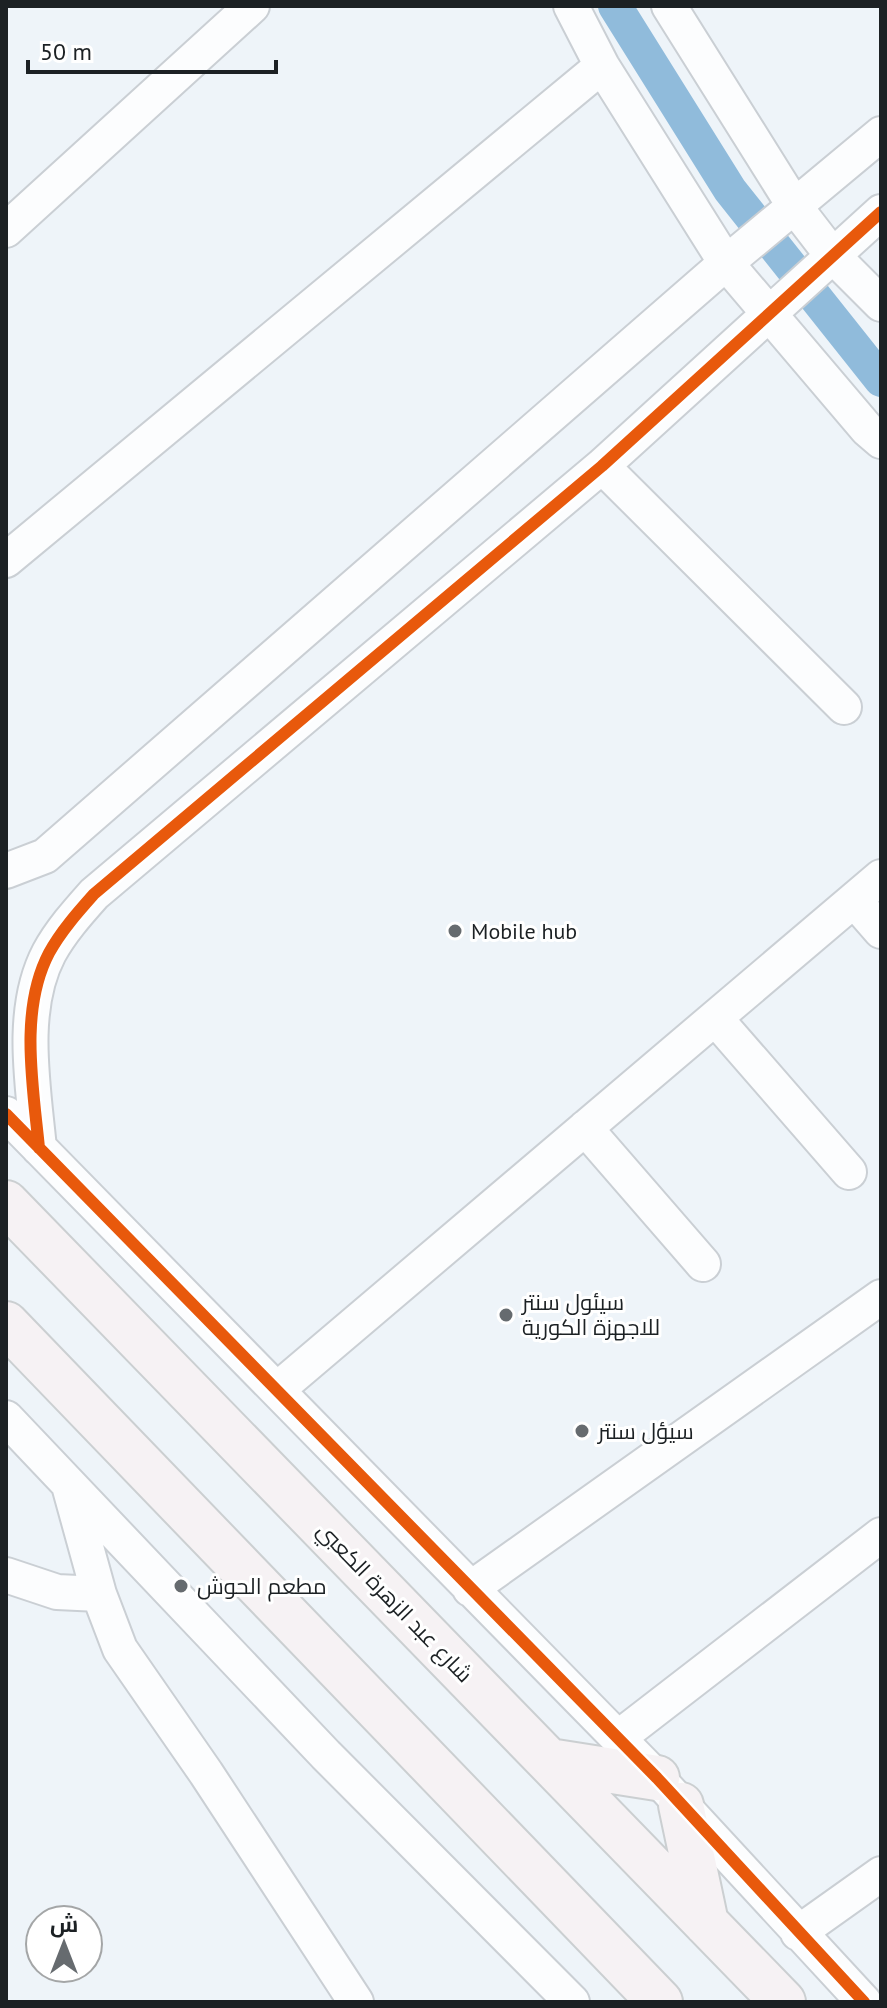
<svg xmlns="http://www.w3.org/2000/svg" width="887" height="2008" font-family="'PT Sans',Cairo,sans-serif">
  <style>
    .lines { fill: none; stroke-linecap: round; stroke-linejoin: round }
    .canal { stroke: #90bbdb; stroke-width: 34 }
    .minor-casing { stroke: #cacfd4; stroke-width: 38 }
    .major-casing { stroke: #cbcfd1; stroke-width: 48 }
    .minor { stroke: #fcfdfe; stroke-width: 34 }
    .major { stroke: #f6f2f4; stroke-width: 44 }
    .cycleway-casing { stroke: #fff; stroke-width: 17 }
    .cycleway { stroke: #e8590c; stroke-width: 12 }
    .poi-dot { fill: #666b6f; stroke: #fff; stroke-width: 3 }
    .labels { text-anchor: middle; stroke-width: 6; stroke-linejoin: round; paint-order: stroke }
    .poi-label { font-size: 22px; fill: #1c2124; stroke: #fff; text-anchor: start }
    .street-label { font-size: 22px; fill: #1c2124; stroke: #fff }
  </style>
  <rect width="100%" height="100%" fill="#eef4f9"/>
  <g class="lines">
    <path class="canal" d="M615,6l115,184 151,190"/>
    <defs>
      <path id="minor" d="M571,6l31,60 124,197 141,166 14,12
        M669,6l126,201 37,48 49,49
        M6,230l246,-224
        M602,466l242,241
        M6,560l596,-494
        M6,871l39,-15 681,-593 155,-129
        M854,900l27,31
        M715,1018l134,154
        M6,1114l651,664 207,224
        M585,1128l118,136
        M39,1148c-6,-62 -20,-138 10,-195 12,-22 29,-41 45,-59l508,-428 279,-254
        M278,1389l603,-512
        M6,1418l320,337 246,247
        M70,1489l29,105 21,55 86,124 150,229
        M6,1575l51,17 42,2
        M470,1589l411,-292
        M618,1738l263,-203
        M798,1933l83,-59"/>
      <path id="major" d="M6,1203l777,799
        M6,1324l654,678
        M549,1761l108,17
        M681,1805l25,118"/>
    </defs>
    <use href="#minor" class="minor-casing"/>
    <use href="#major" class="major-casing"/>
    <use href="#minor" class="minor"/>
    <use href="#major" class="major"/>
    <defs>
      <path id="cycleway" d="M6,1114l651,664 207,224
        M39,1148c-6,-62 -20,-138 10,-195 12,-22 29,-41 45,-59l508,-428 279,-254"/>
    </defs>
    <use href="#cycleway" class="cycleway-casing"/>
    <use href="#cycleway" class="cycleway"/>
  </g>
  <g class="poi-dot">
    <circle cx="455" cy="931" r="8"/>
    <circle cx="506" cy="1315" r="8"/>
    <circle cx="582" cy="1431" r="8"/>
    <circle cx="181" cy="1586" r="8"/>
  </g>
  <g class="labels">
    <g class="poi-label">
      <text x="471" y="939">Mobile hub</text>
      <text x="522" y="1310">سيئول سنتر<tspan x="522" dy="25">للاجهزة الكورية</tspan></text>
      <text x="598" y="1439">سيؤل سنتر</text>
      <text x="197" y="1594">مطعم الحوش</text>
    </g>
    <g class="street-label">
      <text transform="translate(395 1602) rotate(46)" y="8">شارع عبد الزهرة الكعبي</text>
    </g>
  </g>
  <rect width="887" height="2008" fill="none" stroke="#1c2124" stroke-width="16"/>
  <g transform="translate(64 1944)"><circle r="38" fill="#ffffff" stroke="#a4a6a7" stroke-width="2"/>
  <path d="M0-6L14 30L0 20L-14 30Z" fill="#666b6f"/>
  <text y="-12" font-size="22" font-weight="bold" text-anchor="middle" fill="#1c2124">ش</text>
  </g>
  <path d="M28 60v12h248v-12" fill="none" stroke="#1c2124" stroke-width="4"/>
  <text x="40" y="60" font-size="24" fill="#1c2124" stroke="#ffffff" stroke-width="6" paint-order="stroke">50 m</text>
</svg>
